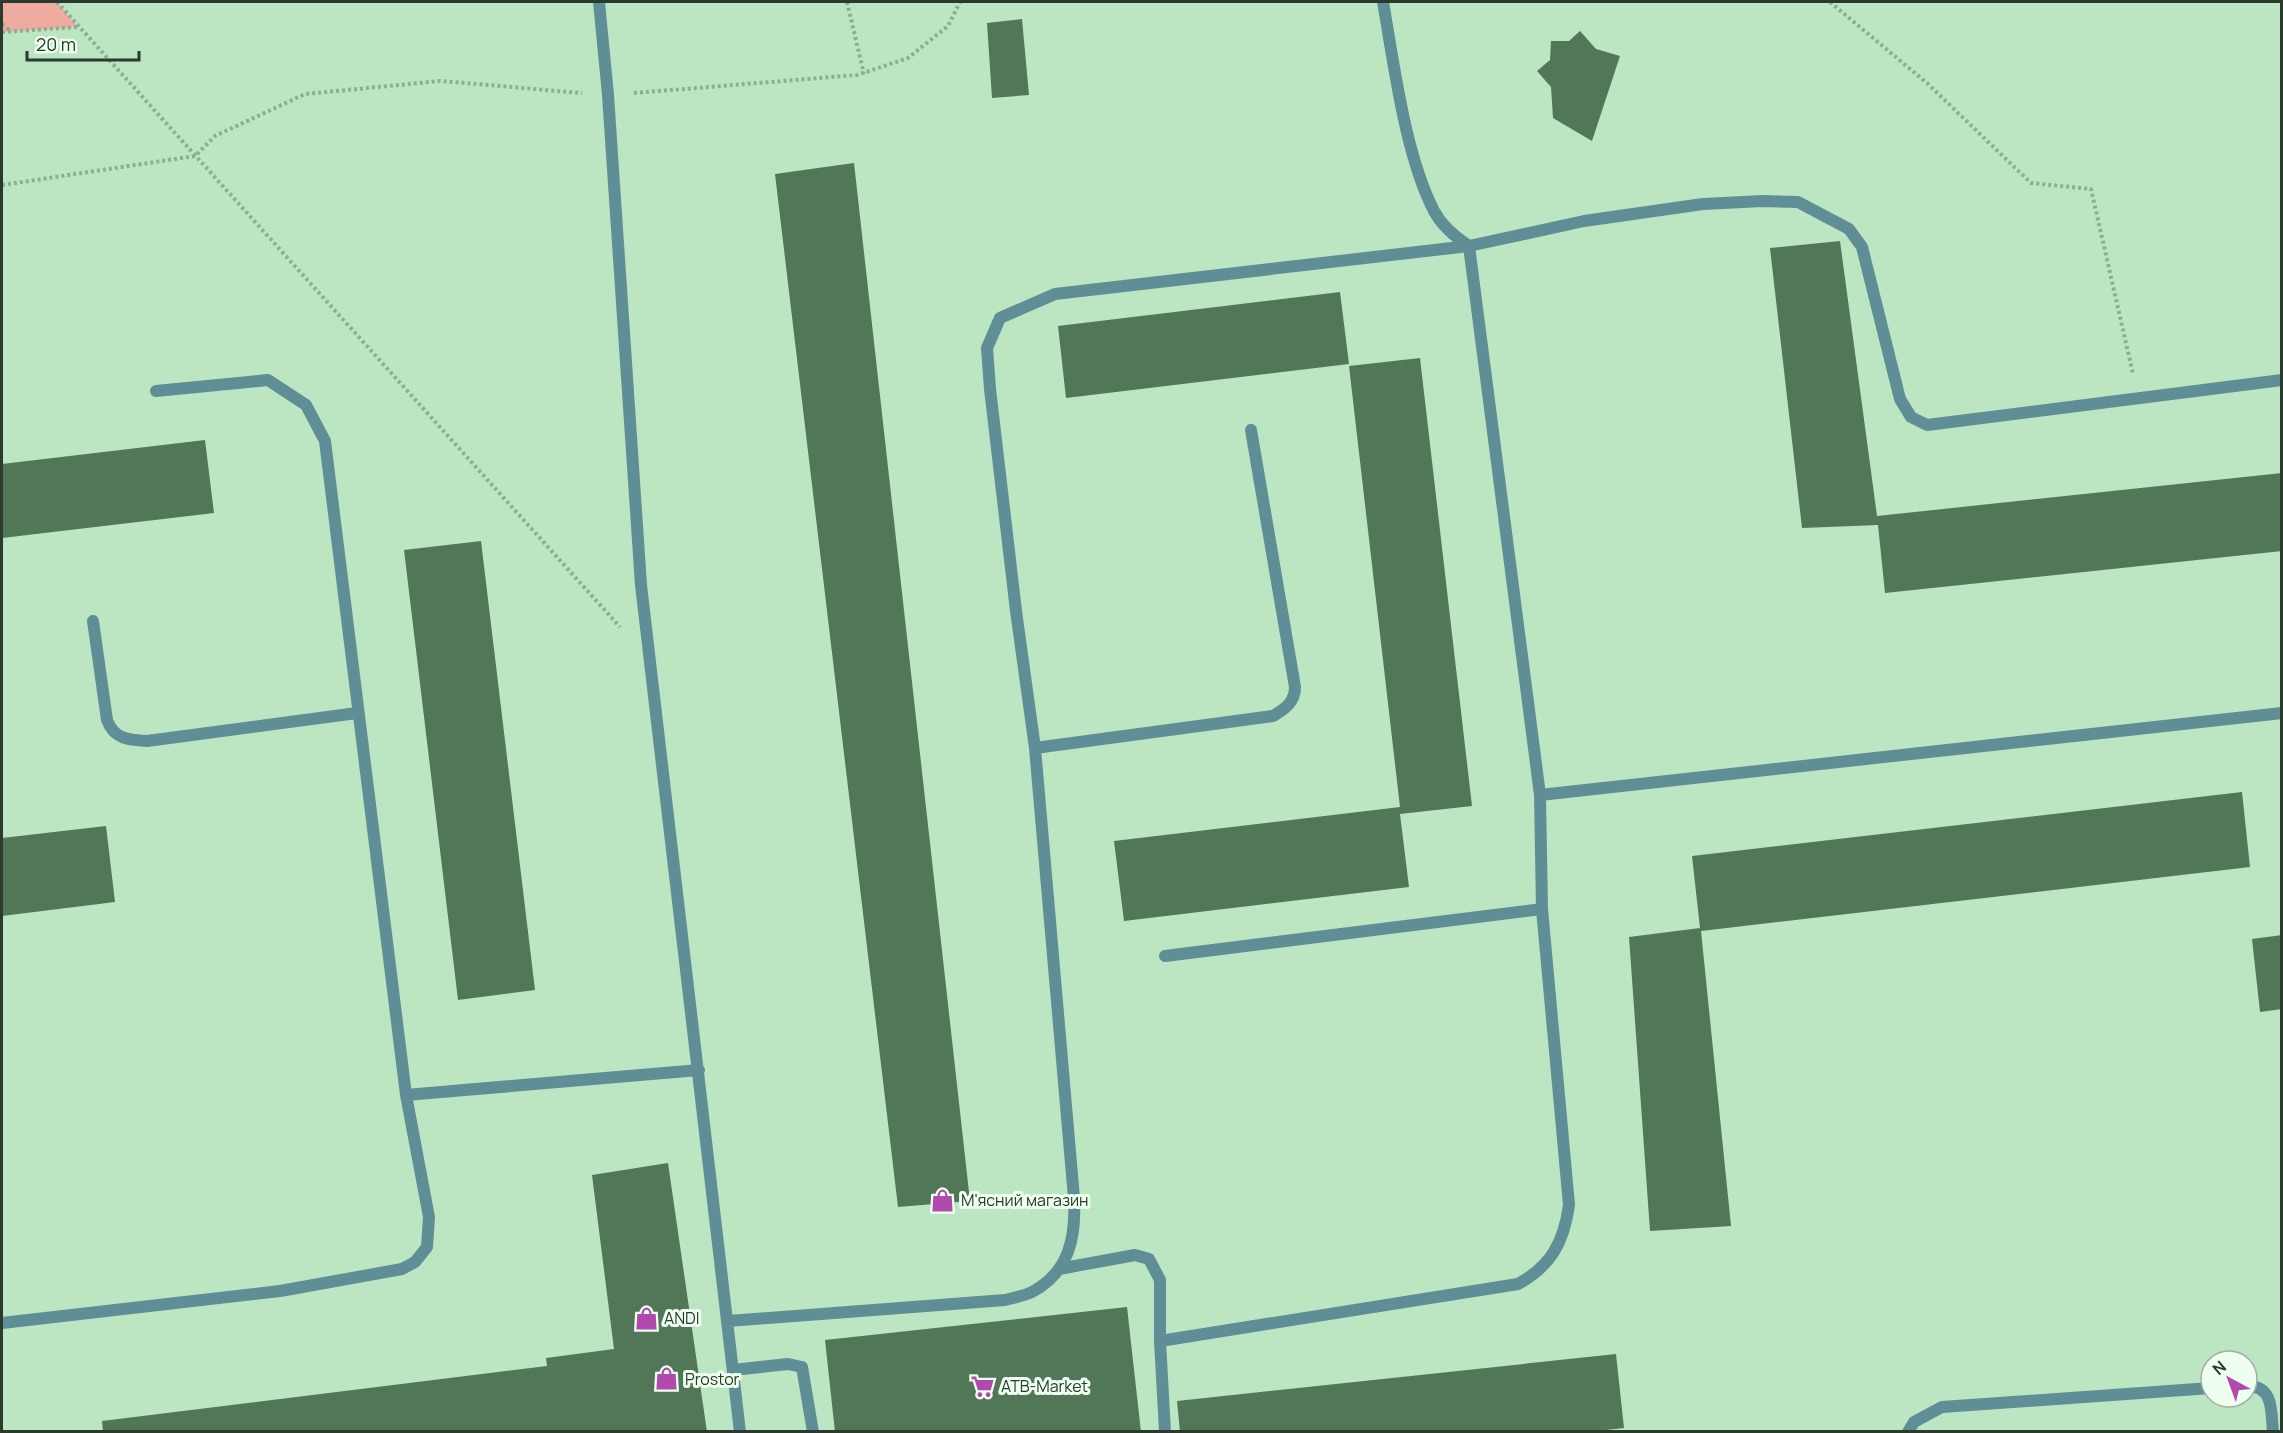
<svg xmlns="http://www.w3.org/2000/svg" width="2283" height="1433" font-family="Manrope,sans-serif">
  <style>
    .green { fill: #f0aba0 }
    .building { fill: #517758 }
    .lines { fill: none; stroke-linecap: round; stroke-linejoin: round }
    .path { stroke: #8dae92; stroke-width: 4; stroke-dasharray: 3 3; stroke-linecap: butt }
    .lane { stroke: #608e96; stroke-width: 12 }
    .labels { text-anchor: middle; stroke-width: 6; stroke-linejoin: round; paint-order: stroke }
    .poi-label { font-size: 16px; fill: #2a3a2d; stroke: #eefff0; text-anchor: start }
  </style>
  <rect width="100%" height="100%" fill="#bce5c2"/>
  <path class="green" d="M2,2h55l21,25 -76,5z"/>
  <path class="building" d="M1022,19l7,76 -37,3 -5,-75z
    M1580,31l16,18 24,7 -28,85 -39,-23 -2,-31 -14,-16 13,-11 1,-19h18z
    M854,163l116,1038 -72,6 -123,-1033z
    M1840,241l37,275 405,-43v78l-397,42 -7,-68 -76,3 -32,-280z
    M1340,292l9,72 -283,34 -8,-72z
    M1420,358l52,448 -72,8 9,73 -285,34 -10,-80 286,-34 -51,-441z
    M205,440l9,73 -212,25v-74z
    M481,541l54,449 -77,10 -54,-450z
    M2242,792l8,75 -549,64 30,295 -81,5 -21,-294 71,-9 -8,-72z
    M106,826l9,76 -113,14v-78z
    M2282,935v74l-22,3 -8,-73z
    M668,1163l39,269h-604l-1,-11 445,-55 -1,-8 68,-9 -22,-174z
    M1127,1307l14,125h-306l-10,-92z
    M1616,1354l8,74 -36,4h-408l-3,-31z"/>
  <g class="lines">
    <path class="path" d="M57,2l563,625
      M847,2l17,72
      M1830,2l98,82 103,99 60,6 42,185
      M2,24l9,7
      M2,32l76,-5
      M634,93l223,-18 51,-17 40,-32 12,-24
      M2,185l193,-29 20,-20 90,-42 135,-13 142,12"/>
    <path class="lane" d="M599,2l9,93 33,490 99,847
      M1383,2c11,62 22,153 51,209 8,15 21,26 35,35l115,-25 119,-17 60,-3 35,1 51,27 13,18 38,152 11,18 16,8 355,-45
      M93,621l14,99c7,19 21,20 40,21l210,-28
      M1035,748l238,-32c12,-7 22,-14 22,-29l-44,-257
      M1165,956l377,-47
      M406,1095l293,-25
      M1059,1269l76,-14 14,4 11,21v61
      M728,1321l277,-21c8,-2 19,-4 27,-8 38,-20 44,-56 42,-94l-39,-450 -19,-137 -26,-222 -3,-41 13,-30 55,-24 414,-48 71,549 742,-82
      M2,1323l278,-32 122,-22 13,-7 12,-15 2,-30 -23,-122 -81,-654 -19,-36 -38,-25 -112,11
      M733,1370l55,-6 14,3 11,65
      M2247,1386c27,0 24,25 26,46
      M1165,1432l-5,-91 358,-57c33,-18 46,-42 51,-79l-27,-296 -2,-114
      M1908,1432l6,-10 28,-15 269,-19"/>
  </g>
  <defs>
    <symbol id="shop-bare" viewBox="-9 -9 18 18"><path d="M-5-2.5h2.3a2.7 3.5 0 0 1 5.4 0H5L5.5 6h-11ZM-1.5-2.5h3a1.5 2.3 0 0 0-3 0Z" fill="#b14aad" stroke="#eefff0" stroke-width="2.5" paint-order="stroke"/></symbol>
    <symbol id="supermarket-bare" viewBox="-9 -9 18 18"><path d="M-6-5.5h2.5l.6 2H6L4.5 2H-2.5L-4.4-4H-6ZM-1.5 3.2a1.3 1.3 0 1 0 .1 0ZM3 3.2a1.3 1.3 0 1 0 .1 0Z" fill="#b14aad" stroke="#eefff0" stroke-width="2.5" paint-order="stroke"/></symbol>
  </defs>
  <g fill-rule="evenodd">
    <use href="#shop-bare" x="926" y="1184" width="33" height="33"/>
    <use href="#shop-bare" x="630" y="1302" width="33" height="33"/>
    <use href="#shop-bare" x="650" y="1362" width="33" height="33"/>
    <use href="#supermarket-bare" x="966" y="1370" width="33" height="33"/>
  </g>
  <g class="labels">
    <g class="poi-label">
      <text x="961" y="1206">М'ясний магазин</text>
      <text x="664" y="1324">ANDI</text>
      <text x="685" y="1385">Prostor</text>
      <text x="1001" y="1392">ATB-Market</text>
    </g>
  </g>
  <rect width="2283" height="1433" fill="none" stroke="#2a3a2d" stroke-width="6"/>
  <g transform="translate(2229 1379) rotate(319)"><circle r="28" fill="#eefff0" stroke="#a0b0a2" stroke-width="1.5"/>
  <path d="M0-4.5L10 22L0 15L-10 22Z" fill="#b14aad"/>
  <text y="-9" font-size="16" font-weight="bold" text-anchor="middle" fill="#2a3a2d">N</text>
  </g>
  <path d="M27 51v9h112v-9" fill="none" stroke="#2a3a2d" stroke-width="3"/>
  <text x="36" y="51" font-size="18" fill="#2a3a2d" stroke="#eefff0" stroke-width="4.5" paint-order="stroke">20 m</text>
</svg>
